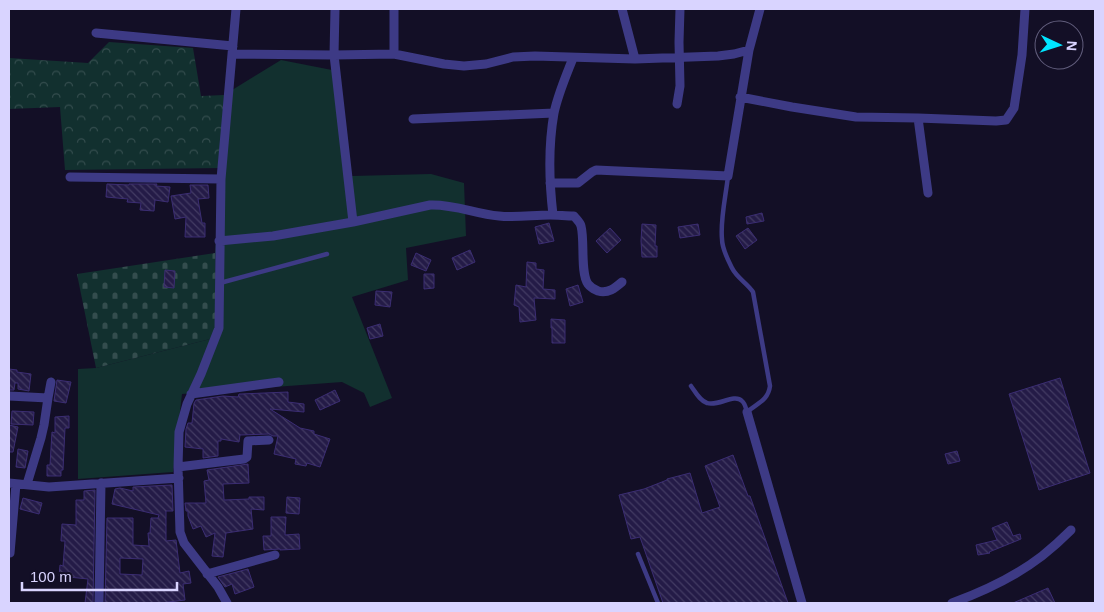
<svg xmlns="http://www.w3.org/2000/svg" width="1104" height="612" font-family="Helvetica,sans-serif">
  <style>
    .grass { fill: #12302f }
    .forest { fill: url(#forest-crowns) }
    .cemetery { fill: url(#cemetery-stones) }
    .building { fill: url(#building-back-hatch); stroke: #3b2d73; fill-rule: evenodd }
    .lines { fill: none; stroke-linecap: round; stroke-linejoin: round }
    .lane { stroke: #3d3a85; stroke-width: 4.5 }
    .street { stroke: #3d3a85; stroke-width: 9 }
  </style>
  <defs>
    <pattern id="forest-crowns" width="20" height="18" patternUnits="userSpaceOnUse" patternTransform="scale(1.25)"><rect width="20" height="18" fill="#12302f"/><path d="M2 6a3 3 0 1 1 6 0M12 15a3 3 0 1 1 6 0" fill="none" stroke="#344d4e"/></pattern>
    <pattern id="cemetery-stones" width="16" height="16" patternUnits="userSpaceOnUse" patternTransform="scale(1.25)"><rect width="16" height="16" fill="#12302f"/><path d="M2 7V4a2 2 0 0 1 4 0v3zM10 15v-3a2 2 0 0 1 4 0v3z" fill="#344d4e"/></pattern>
    <pattern id="building-back-hatch" width="6" height="6" patternUnits="userSpaceOnUse" patternTransform="scale(1.25)"><rect width="6" height="6" fill="#241b47"/><path d="M-1 5l2 2M0 0l6 6M5-1l2 2" fill="none" stroke="#433b63"/></pattern>
  </defs>
  <rect width="100%" height="100%" fill="#130f26"/>
  <path class="grass" d="M281,60l51,10 20,106 79,-2 33,9 2,53 -60,12 2,32 -56,17 40,101 -22,9 -6,-14 -22,-11 -160,12 -9,78 -95,7v-110l18,-1 122,-31 -3,-84 7,-85 2,-73z"/>
  <path class="forest" d="M109,42l84,6 8,48 23,-1 -2,73 -157,2 -5,-63 -51,2v-51l79,5z"/>
  <path class="cemetery" d="M215,253l3,84 -122,31 -19,-94z"/>
  <path class="building" d="M107,184l22,1v-1h28l-1,2 14,1 -2,15 -13,-2 -1,11 -14,-1 1,-7 -14,-1 1,-3 -22,-2z
    M190,185h18l1,13 -11,1 4,24h3v14h-20l1,-20 -11,2 -4,-23 20,-3z
    M762,213l2,8 -17,3 -1,-7z
    M549,223l5,18 -15,3 -4,-17z
    M642,224l14,1 -1,21h2v11h-15l-1,-16z
    M698,224l2,11 -20,3 -2,-11z
    M610,228l11,12 -14,13 -11,-12z
    M748,228l9,12 -12,9 -9,-13z
    M470,250l5,12 -18,8 -5,-12z
    M416,253l15,7 -5,11 -15,-6z
    M527,262l9,1v6l8,1 -1,19 12,1v9l-21,-1 2,22 -16,2 -1,-15 -5,-2 2,-20 10,2z
    M165,270l10,1 -1,17 -10,-1z
    M424,274h10v14l-10,1z
    M578,285l5,17 -13,4 -4,-17z
    M376,291l16,1 -2,15 -15,-2z
    M551,319l14,1v23h-13v-15h-1z
    M380,324l3,12 -13,3 -3,-11z
    M9,369l8,1v2l14,2 -2,17 -11,-2v-6h-3l-1,7h-5z
    M1060,378l30,95 -51,17 -30,-96z
    M57,380l14,2 -5,21 -12,-2z
    M335,390l5,11 -20,9 -5,-10z
    M288,392v10l16,2v8l-34,-3 30,19 14,3v3l16,5 -10,28 -13,-4 -1,3 -11,-2 1,-5 -22,-5 4,-18h-5l-4,-2 -29,1 -1,7 -18,-3v2h-3v15l-15,2v-9l-18,-2 1,-18 2,-6h4l2,-20 2,-3 27,-4 15,1 1,-3h2z
    M12,411l22,1 -1,13 -22,-1z
    M69,416v12h-4l-2,42h-2v6h-14v-11h3l2,-33 3,1v-16z
    M9,425l9,2 -5,25h-4z
    M18,449l10,2 -3,17 -9,-1z
    M957,451l3,10 -12,3 -3,-10z
    M733,455l15,41h2l38,107h-125l-23,-66 -9,2 -12,-44 25,-6 23,-9v-1l23,-6 12,40 18,-6 -15,-41z
    M248,464l1,19 -26,1 1,16 25,-1v-2h15v13l-13,-1 2,20 -27,4 -3,24 -11,-1 3,-23 -9,4 -5,-11 -8,3 -5,-13v-5h-2l-1,-8h21l-2,-22 5,-1 -2,-10z
    M172,485l1,26h-7v30l10,-1 4,33 9,-2 2,12 -8,1 2,16 -24,3h-56l2,-85h26v27l16,1 -1,-13h2l1,-15h7l1,-3 -47,-11 3,-15 5,-1 13,3v-4zM120,558l23,1 -1,16 -22,-1z
    M95,490l-2,113h-8l3,-24 -29,-3 1,-11 3,1 2,-25h-4l1,-17 14,1v-25h8v-9z
    M287,497l13,1 -1,16 -13,-1z
    M23,498l19,5 -3,11 -19,-5z
    M271,517h15l-1,18 14,-1 1,15 -20,1v-1l-16,1 -1,-14h8z
    M1007,522l6,14 7,-2 1,5 -32,13 1,1 -12,2 -2,-10 21,-5 -5,-12z
    M248,569l6,18 -19,7 -3,-10 -7,3 -7,-10z
    M1048,588l7,15h-42z"/>
  <g class="lines">
    <path class="lane" d="M220,283l107,-29
      M691,386c5,7 9,15 16,17 11,4 27,-10 35,-2 3,2 4,8 5,11 10,-9 21,-11 23,-26l-17,-94c-6,-9 -16,-14 -21,-24 -4,-8 -10,-19 -10,-29 -2,-19 4,-44 6,-63
      M638,554l20,49"/>
    <path class="street" d="M335,9l-1,46 19,167
      M622,9l13,50
      M96,33l137,13
      M233,54l101,1 60,-1 50,10 20,2 22,-2 27,-7 22,-1 100,3 83,-3 16,-2 15,-4
      M394,54v-45
      M740,97l52,10 64,10 62,1 78,3 10,-1 8,-12 8,-53 3,-46
      M677,104l3,-18 -1,-44 1,-33
      M918,118l10,75
      M413,119l141,-6
      M70,177l151,2
      M550,183h28l14,-11 4,-2 132,6 21,-126 11,-41
      M553,215c-4,-34 -5,-68 1,-102 4,-19 12,-37 19,-55
      M219,241l54,-5 80,-14 77,-17c25,-1 45,9 69,11 17,2 34,-1 51,-1 8,0 16,1 24,1 2,3 6,6 7,10 4,15 -1,47 7,58 3,4 6,5 10,7 10,3 17,-3 24,-9
      M191,394l88,-12
      M9,396l39,2 -4,27 -3,13 -14,46
      M48,398l3,-16
      M747,412l55,191
      M178,467l66,-8 3,-2 1,-16 21,-1
      M9,483l40,4 130,-9
      M10,553l6,-69
      M207,574l68,-19
      M99,603l2,-120
      M227,603l-9,-16 -34,-44 -4,-11 -2,-65 1,-35 8,-28 14,-30 18,-46 2,-149 15,-170
      M952,603c30,-11 64,-27 90,-47 10,-8 20,-17 29,-26"/>
  </g>
  <rect width="1104" height="612" fill="none" stroke="#d9d4ff" stroke-width="20"/>
  <g transform="translate(1059 45) rotate(94)"><circle r="24" fill="#130f26" stroke="#625e7d"/>
  <path d="M0-4L9 19L0 12L-9 19Z" fill="#00e5ff"/>
  <text y="-8" font-size="14" font-weight="bold" text-anchor="middle" fill="#d9d4ff">N</text>
  </g>
  <path d="M22 582v8h155v-8" fill="none" stroke="#d9d4ff" stroke-width="2.5"/>
  <text x="30" y="582" font-size="15" fill="#d9d4ff" stroke="#130f26" stroke-width="4" paint-order="stroke">100 m</text>
</svg>
